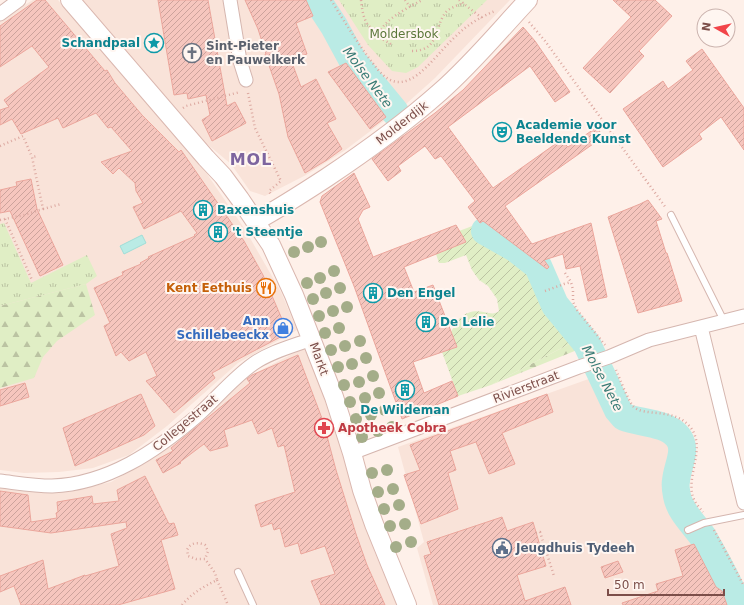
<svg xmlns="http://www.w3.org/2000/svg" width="744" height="605" font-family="'DejaVu Sans',sans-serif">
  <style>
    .residential { fill: #f9e3d9 }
    .grass { fill: url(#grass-tufts) }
    .forest { fill: url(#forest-firs) }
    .garden { fill: url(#garden-furrows) }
    .water { fill: #baebe5; stroke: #a0ded7 }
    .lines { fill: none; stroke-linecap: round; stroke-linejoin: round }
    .river { stroke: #baebe5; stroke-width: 28 }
    .building { fill: url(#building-hatch); stroke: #eba69c }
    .lane-casing { stroke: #d5b6af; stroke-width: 8 }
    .street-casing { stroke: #d5b6af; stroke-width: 15 }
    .secondary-casing { stroke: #dab7af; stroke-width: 20 }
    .path { stroke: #dca8a0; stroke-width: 2.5; stroke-dasharray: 1 3; stroke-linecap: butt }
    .lane { stroke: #fff; stroke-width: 6 }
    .street { stroke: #fff; stroke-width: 13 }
    .secondary { stroke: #fff; stroke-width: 18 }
    .tree { fill: #a4ad89 }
    .labels { text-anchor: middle; stroke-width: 4; stroke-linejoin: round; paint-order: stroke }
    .park-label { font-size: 12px; fill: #5b773a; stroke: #fff6f1 }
    .culture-label { font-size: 12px; font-weight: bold; fill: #0d838f; stroke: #fff6f1; text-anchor: start }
    .worship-label { font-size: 12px; font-weight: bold; fill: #5b616d; stroke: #fff6f1; text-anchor: start }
    .street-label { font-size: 12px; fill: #7c4e49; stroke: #fff6f1 }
    .food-label { font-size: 12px; font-weight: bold; fill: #c56008; stroke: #fff6f1; text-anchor: end }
    .shop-label { font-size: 12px; font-weight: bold; fill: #366cbe; stroke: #fff6f1; text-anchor: end }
    .health-label { font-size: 12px; font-weight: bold; fill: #be3a42; stroke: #fff6f1; text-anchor: start }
    .service-label { font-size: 12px; font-weight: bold; fill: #4e5e75; stroke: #fff6f1; text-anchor: start }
    .water-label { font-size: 13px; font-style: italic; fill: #387b75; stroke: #fff6f1 }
    .district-label { font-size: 16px; font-weight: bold; letter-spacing: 1px; fill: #7d659f; stroke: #fff6f1 }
  </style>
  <defs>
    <pattern id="grass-tufts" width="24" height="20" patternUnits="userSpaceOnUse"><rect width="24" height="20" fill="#e0eec5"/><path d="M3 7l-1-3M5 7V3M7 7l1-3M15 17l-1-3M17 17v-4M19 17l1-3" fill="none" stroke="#bbc3a2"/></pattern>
    <pattern id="forest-firs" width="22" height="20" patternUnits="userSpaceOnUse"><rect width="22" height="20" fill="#e0eec5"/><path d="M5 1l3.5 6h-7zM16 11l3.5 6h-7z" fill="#bbc3a2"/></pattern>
    <pattern id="garden-furrows" width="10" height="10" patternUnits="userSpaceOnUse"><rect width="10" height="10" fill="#e0eec5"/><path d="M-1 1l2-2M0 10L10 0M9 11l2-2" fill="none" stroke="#bbc3a2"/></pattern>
    <pattern id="building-hatch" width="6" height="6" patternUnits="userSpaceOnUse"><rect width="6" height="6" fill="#f6c6be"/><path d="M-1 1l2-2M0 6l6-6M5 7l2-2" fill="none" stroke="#cca39c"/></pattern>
  </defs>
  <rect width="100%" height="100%" fill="#fef0e9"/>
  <path class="residential" d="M33,0h25l112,129 37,45 39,57 35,61 16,38 -59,33 -71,63 -38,29 -36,13 -34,4 -35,1 -24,-3v-450z
    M82,0h428l-75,78 -29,26 -62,47 -38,24 -41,21 -15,-5 -19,-27 -24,-20z
    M304,348l14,32 57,173 22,52h-397v-117l18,3 51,1 42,-10 37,-21 40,-28 58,-55z
    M597,376l20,42 15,9 37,8 6,16 -5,30 6,24 38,66 16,34h-297l-16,-57 7,-6 -26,-95z"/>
  <path class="grass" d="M339,0h148l-69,67 -12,6 -14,-2 -24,-26z
    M4,223l27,60 56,-28 10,21 -11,8 -86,22v-82z"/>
  <path class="forest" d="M86,284l9,31 -38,26 -14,16 -9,21 -34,10v-82z
    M577,340l5,8 -91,37z"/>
  <path class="garden" d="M475,225l10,12 26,13 22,18 18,35 12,19 14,18 -86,45 -33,11 -16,-44 15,-5 -6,-15c3,-5 5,-11 9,-14 17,-15 30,1 39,-7l-2,-12 -9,-13 -9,-6 -7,-10 -6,-15 -21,8h-6l-3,-9 29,-12 -6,-11z"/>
  <path class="water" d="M142,235l4,8 -22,11 -4,-8z"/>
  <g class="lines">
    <path class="river" d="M317,0l17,26 19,35 42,51
      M485,231l30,17 23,18 17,39 32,39 31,66 6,7c16,6 42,5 54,20 10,13 -1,29 -2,44 -1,4 0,10 1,15 3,16 17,28 26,41 13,22 25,45 35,68"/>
  </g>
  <path class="building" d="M37,0h8l60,71 2,-1 8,13 27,32 37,37 2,-2 63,91 19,34 25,58 -76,40 3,5 -41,35 -28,-32 11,-5 -11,-24 -17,9 -8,-9 -5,4 -12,-30 6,-3 -16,-35 29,-13 -1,-3 19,-8 -1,-1 9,-5 -1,-1 47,-21 -1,-1 3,-2 -16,-22 -37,18 -11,-22 10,-4 -7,-12 -1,-8 -16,-15 -6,6 -12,-12 31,-11 -21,-24 -3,1 -12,-15 -33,15 -5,-10 -37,16 -9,-15 -12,6v-15l9,-3 -5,-7 45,-33 -17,-21 -32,21v-41z
    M158,0h50l19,106 8,-4 11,21 -34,18 -10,-21 8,-5 -4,-20 -18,4 -1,-6 -13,2z
    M245,0h61l7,16 -17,7 11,31 -16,6 10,27 15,-8 20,40 -9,4 15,26 -15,11 -22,13 -17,-36 -9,-43 -14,-40h1l-8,-25z
    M613,0h42l17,16 -33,35 5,5 -34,37 -27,-25 48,-51z
    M523,27l12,14 35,51 -15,10 -25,-36 -82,61 45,61 68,-48 7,7 29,-20 6,10 -98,69 27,38 59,-21 16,74 -19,4 -8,-35 -14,3 -3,-15 -19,6 5,7 -2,2 -64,-48 -3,2 -12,-16 7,-6 -34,-45 -6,3 -10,-13 -27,20 3,5 -13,10 -16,-22 63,-46 28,-23z
    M702,49l42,59v42l-23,-33 -22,17 3,5 -39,28 -40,-58 40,-28 5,8 25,-19 -7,-9z
    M346,63l40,54 -16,12 -42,-57z
    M354,173l16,34 -7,3 -5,9 15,38 83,-32 10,17 -62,25 10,25 19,-7 24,62 -44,15 11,31 28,-12 6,15 -56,23 -48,-133 -34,-84 2,-6z
    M31,179l6,30 26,56 -23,11 -30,-65 -10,2v-23l17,-4 -1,-4z
    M648,200l14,19 -6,2 10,32h1l15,48 -44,12 -30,-96 32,-13z
    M298,355l25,66 13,49 20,64 11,31 18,40h-64l-10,-24 24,-7 -10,-28 -24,8 -3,-11 -13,4 -5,-19 -6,2 -2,-7 -11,4 -6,-22 40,-13 -11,-47 -6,2 -6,-19 -14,6 -6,-14 -28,10 4,16 -18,5 -6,-7 -24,18 1,1 -18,10 -7,-13 17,-9 -2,-3 79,-65 -3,-4 5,-4z
    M25,383l4,14 -29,9v-16z
    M141,394l14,32 -11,9 -69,31 -12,-38z
    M547,394l6,18 -51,21 13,31 -26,10 -13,-32 -26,9 6,19 -8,3 10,36 -37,15 -17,-49 16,-5 -10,-25z
    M145,476l24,48 5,-1 4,12 -17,5 14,49 -57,16h-97l-7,-19 -14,6v-16l43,-16 5,29 37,-14v1l34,-10 -8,-32 16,-6 -1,-6 -75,11 -51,-7v-35l28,4 3,27 26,-4 -1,-5 2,-1 -1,-10 35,-6 1,8 26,-3 -2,-11z
    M502,517l5,14 26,-9 13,44 -29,9 8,26 40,-14 6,18h-132l-15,-49 7,-2 -4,-12z
    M694,544l22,43 6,4 5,14h-104l-1,-2 36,-12 -2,-7 27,-8 -8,-26z
    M618,561l5,11 -18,6 -4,-11z"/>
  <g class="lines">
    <defs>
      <path id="lane" d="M671,215l53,106
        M688,530l16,-7 40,-8
        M238,572l15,33"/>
      <path id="street" d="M230,0l10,61 6,19
        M0,14l19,-14
        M701,327l43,176
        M352,453l227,-86 30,-10 40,-17 95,-24
        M0,481c17,2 34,5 52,5 56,-2 104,-35 145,-70 19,-17 35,-37 56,-52 17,-12 40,-18 59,-25"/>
      <path id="secondary" d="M70,0l136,158 17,18 17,23 31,46 23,50 40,102 18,56 10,37 12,34 33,81
        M256,221c24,-13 47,-28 70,-43 39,-26 78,-54 114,-86 32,-28 59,-61 88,-92"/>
    </defs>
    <use href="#lane" class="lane-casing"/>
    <use href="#street" class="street-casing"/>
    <use href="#secondary" class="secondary-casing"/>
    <path class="path" d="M331,0c15,24 30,49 48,71 22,25 42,2 58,-15 9,-10 18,-20 28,-28 9,-7 20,-13 30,-17
      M361,0c2,16 3,26 18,33 7,-15 29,-25 43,-33
      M405,0l5,7
      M459,0l23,18
      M529,22l16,19 121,167
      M379,33l3,6 9,5
      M412,51c29,0 22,-27 35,-40 5,-4 11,-6 17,-8
      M248,93l7,35 26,53 -12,10 2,4
      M183,108l3,-2 54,-14
      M0,146l23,-10 9,21
      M43,209l18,-5
      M5,219l27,61
      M0,220l24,-5 19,-6 -11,-52 6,-1
      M565,273l6,9 2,8v12l4,8 28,35
      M545,291l19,-7 7,-2
      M616,370c3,7 12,30 17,36 11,12 41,0 58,22 15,21 -5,47 2,69 2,6 7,11 10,15
      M714,530l30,56
      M536,533l4,-1 14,44
      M217,580l11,25
      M182,605c10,-12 21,-18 35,-25l-2,-7 -10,-14h-9l-8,-3 -1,-6c4,-8 11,-8 18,-5l3,6 -3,8"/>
    <use href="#lane" class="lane"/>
    <use href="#street" class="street"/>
    <use href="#secondary" class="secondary"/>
  </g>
  <g class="tree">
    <circle cx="321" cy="242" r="6"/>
    <circle cx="308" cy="247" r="6"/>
    <circle cx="294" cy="252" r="6"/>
    <circle cx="334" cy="271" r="6"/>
    <circle cx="320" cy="278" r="6"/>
    <circle cx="307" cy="283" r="6"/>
    <circle cx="340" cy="288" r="6"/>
    <circle cx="326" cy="293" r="6"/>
    <circle cx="313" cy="299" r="6"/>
    <circle cx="347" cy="307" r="6"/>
    <circle cx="333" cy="311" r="6"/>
    <circle cx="319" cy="316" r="6"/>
    <circle cx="339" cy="328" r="6"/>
    <circle cx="325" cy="333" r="6"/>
    <circle cx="360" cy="341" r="6"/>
    <circle cx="345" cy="346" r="6"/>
    <circle cx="331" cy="350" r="6"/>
    <circle cx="366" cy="358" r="6"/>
    <circle cx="352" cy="364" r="6"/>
    <circle cx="338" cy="367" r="6"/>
    <circle cx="373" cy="376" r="6"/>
    <circle cx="359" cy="382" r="6"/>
    <circle cx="344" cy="385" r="6"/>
    <circle cx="379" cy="393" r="6"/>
    <circle cx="365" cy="398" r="6"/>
    <circle cx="350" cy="402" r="6"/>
    <circle cx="385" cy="410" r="6"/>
    <circle cx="371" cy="415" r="6"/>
    <circle cx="356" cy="419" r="6"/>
    <circle cx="392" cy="427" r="6"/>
    <circle cx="378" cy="431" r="6"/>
    <circle cx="362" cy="437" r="6"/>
    <circle cx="387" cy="470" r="6"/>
    <circle cx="372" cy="473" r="6"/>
    <circle cx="393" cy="489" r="6"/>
    <circle cx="378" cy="492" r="6"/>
    <circle cx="399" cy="505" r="6"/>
    <circle cx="384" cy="509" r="6"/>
    <circle cx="405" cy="524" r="6"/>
    <circle cx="390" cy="526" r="6"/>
    <circle cx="411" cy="542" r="6"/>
    <circle cx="396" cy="547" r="6"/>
  </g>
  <defs>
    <symbol id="sight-ring" viewBox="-11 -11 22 22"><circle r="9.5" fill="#fff6f1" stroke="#0f9aa8" stroke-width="1.5"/><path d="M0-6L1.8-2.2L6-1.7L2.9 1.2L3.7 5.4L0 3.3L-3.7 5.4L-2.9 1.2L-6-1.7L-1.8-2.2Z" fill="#0f9aa8"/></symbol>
    <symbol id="church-ring" viewBox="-11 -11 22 22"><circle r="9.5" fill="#fff6f1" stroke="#6b7280" stroke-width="1.5"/><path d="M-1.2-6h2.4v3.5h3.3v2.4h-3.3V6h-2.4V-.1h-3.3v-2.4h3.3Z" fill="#6b7280"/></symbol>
    <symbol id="theatre-ring" viewBox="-11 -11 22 22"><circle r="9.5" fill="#fff6f1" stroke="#0f9aa8" stroke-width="1.5"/><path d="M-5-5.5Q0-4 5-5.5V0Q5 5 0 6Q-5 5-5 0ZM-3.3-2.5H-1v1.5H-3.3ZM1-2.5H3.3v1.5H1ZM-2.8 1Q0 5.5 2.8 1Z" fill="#0f9aa8"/></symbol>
    <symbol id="building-ring" viewBox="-11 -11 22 22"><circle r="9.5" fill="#fff6f1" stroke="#0f9aa8" stroke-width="1.5"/><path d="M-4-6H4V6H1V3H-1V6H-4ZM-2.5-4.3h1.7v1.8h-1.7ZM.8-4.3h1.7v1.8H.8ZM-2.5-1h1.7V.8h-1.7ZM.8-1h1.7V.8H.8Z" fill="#0f9aa8"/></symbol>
    <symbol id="restaurant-ring" viewBox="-11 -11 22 22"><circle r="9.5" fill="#fff6f1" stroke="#e8710a" stroke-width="1.5"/><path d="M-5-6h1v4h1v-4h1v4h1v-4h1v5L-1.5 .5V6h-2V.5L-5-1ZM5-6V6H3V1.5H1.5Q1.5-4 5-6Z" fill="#e8710a"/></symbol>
    <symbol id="shop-ring" viewBox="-11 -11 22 22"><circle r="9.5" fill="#fff6f1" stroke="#3f7fe0" stroke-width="1.5"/><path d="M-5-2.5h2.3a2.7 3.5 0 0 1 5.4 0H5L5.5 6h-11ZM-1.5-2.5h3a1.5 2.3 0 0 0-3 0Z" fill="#3f7fe0"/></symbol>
    <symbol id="pharmacy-ring" viewBox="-11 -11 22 22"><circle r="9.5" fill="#fff6f1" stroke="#e0444e" stroke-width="1.5"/><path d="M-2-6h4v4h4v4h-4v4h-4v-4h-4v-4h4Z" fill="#e0444e"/></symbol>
    <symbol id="civic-ring" viewBox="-11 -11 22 22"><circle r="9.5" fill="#fff6f1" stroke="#5c6f8a" stroke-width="1.5"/><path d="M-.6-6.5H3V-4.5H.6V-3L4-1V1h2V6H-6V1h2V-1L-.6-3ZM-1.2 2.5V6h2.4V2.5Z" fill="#5c6f8a"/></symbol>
  </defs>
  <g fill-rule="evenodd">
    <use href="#sight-ring" x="143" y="32" width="22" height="22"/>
    <use href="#church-ring" x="181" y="42" width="22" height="22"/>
    <use href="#theatre-ring" x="491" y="121" width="22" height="22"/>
    <use href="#building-ring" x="192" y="199" width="22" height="22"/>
    <use href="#building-ring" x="207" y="221" width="22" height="22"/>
    <use href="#restaurant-ring" x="255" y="277" width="22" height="22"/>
    <use href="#building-ring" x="362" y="282" width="22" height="22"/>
    <use href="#building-ring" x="415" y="311" width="22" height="22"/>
    <use href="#shop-ring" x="272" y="317" width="22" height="22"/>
    <use href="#building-ring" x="394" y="379" width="22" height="22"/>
    <use href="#pharmacy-ring" x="313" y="417" width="22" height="22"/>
    <use href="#civic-ring" x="491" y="537" width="22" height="22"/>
  </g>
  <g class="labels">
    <g class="park-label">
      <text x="404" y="38">Moldersbok</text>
    </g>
    <g class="culture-label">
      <text x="140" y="47" text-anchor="end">Schandpaal</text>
      <text x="516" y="129">Academie voor<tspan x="516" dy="14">Beeldende Kunst</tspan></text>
      <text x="217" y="214">Baxenshuis</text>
      <text x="232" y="236">'t Steentje</text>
      <text x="387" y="297">Den Engel</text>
      <text x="440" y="326">De Lelie</text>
      <text x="405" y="414" text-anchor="middle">De Wildeman</text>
    </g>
    <g class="worship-label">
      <text x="206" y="50">Sint-Pieter<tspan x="206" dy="14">en Pauwelkerk</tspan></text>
    </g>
    <g class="street-label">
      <text transform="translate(402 123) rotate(-38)" y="4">Molderdijk</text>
      <text transform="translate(319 359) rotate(70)" y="4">Markt</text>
      <text transform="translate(526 387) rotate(-21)" y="4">Rivierstraat</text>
      <text transform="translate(185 423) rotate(-40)" y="4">Collegestraat</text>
    </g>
    <g class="food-label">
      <text x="252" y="292">Kent Eethuis</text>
    </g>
    <g class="shop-label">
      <text x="269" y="325">Ann<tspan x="269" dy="14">Schillebeeckx</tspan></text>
    </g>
    <g class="health-label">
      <text x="338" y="432">Apotheek Cobra</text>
    </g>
    <g class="service-label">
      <text x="516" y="552">Jeugdhuis Tydeeh</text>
    </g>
    <g class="water-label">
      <text transform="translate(368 77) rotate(53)" y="5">Molse Nete</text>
      <text transform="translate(603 378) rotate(62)" y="5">Molse Nete</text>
    </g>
    <g class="district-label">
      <text x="251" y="165">MOL</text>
    </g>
  </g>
  <g transform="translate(716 28) rotate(278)"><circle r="19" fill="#fff6f1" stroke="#cbb3ae"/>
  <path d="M0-3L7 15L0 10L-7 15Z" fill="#f24449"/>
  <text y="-6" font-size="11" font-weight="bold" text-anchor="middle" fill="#7c4e49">N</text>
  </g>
  <path d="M608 589v6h116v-6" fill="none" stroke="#7c4e49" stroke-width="2"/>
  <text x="614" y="589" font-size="12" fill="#7c4e49" stroke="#fff6f1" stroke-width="3" paint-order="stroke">50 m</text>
</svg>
